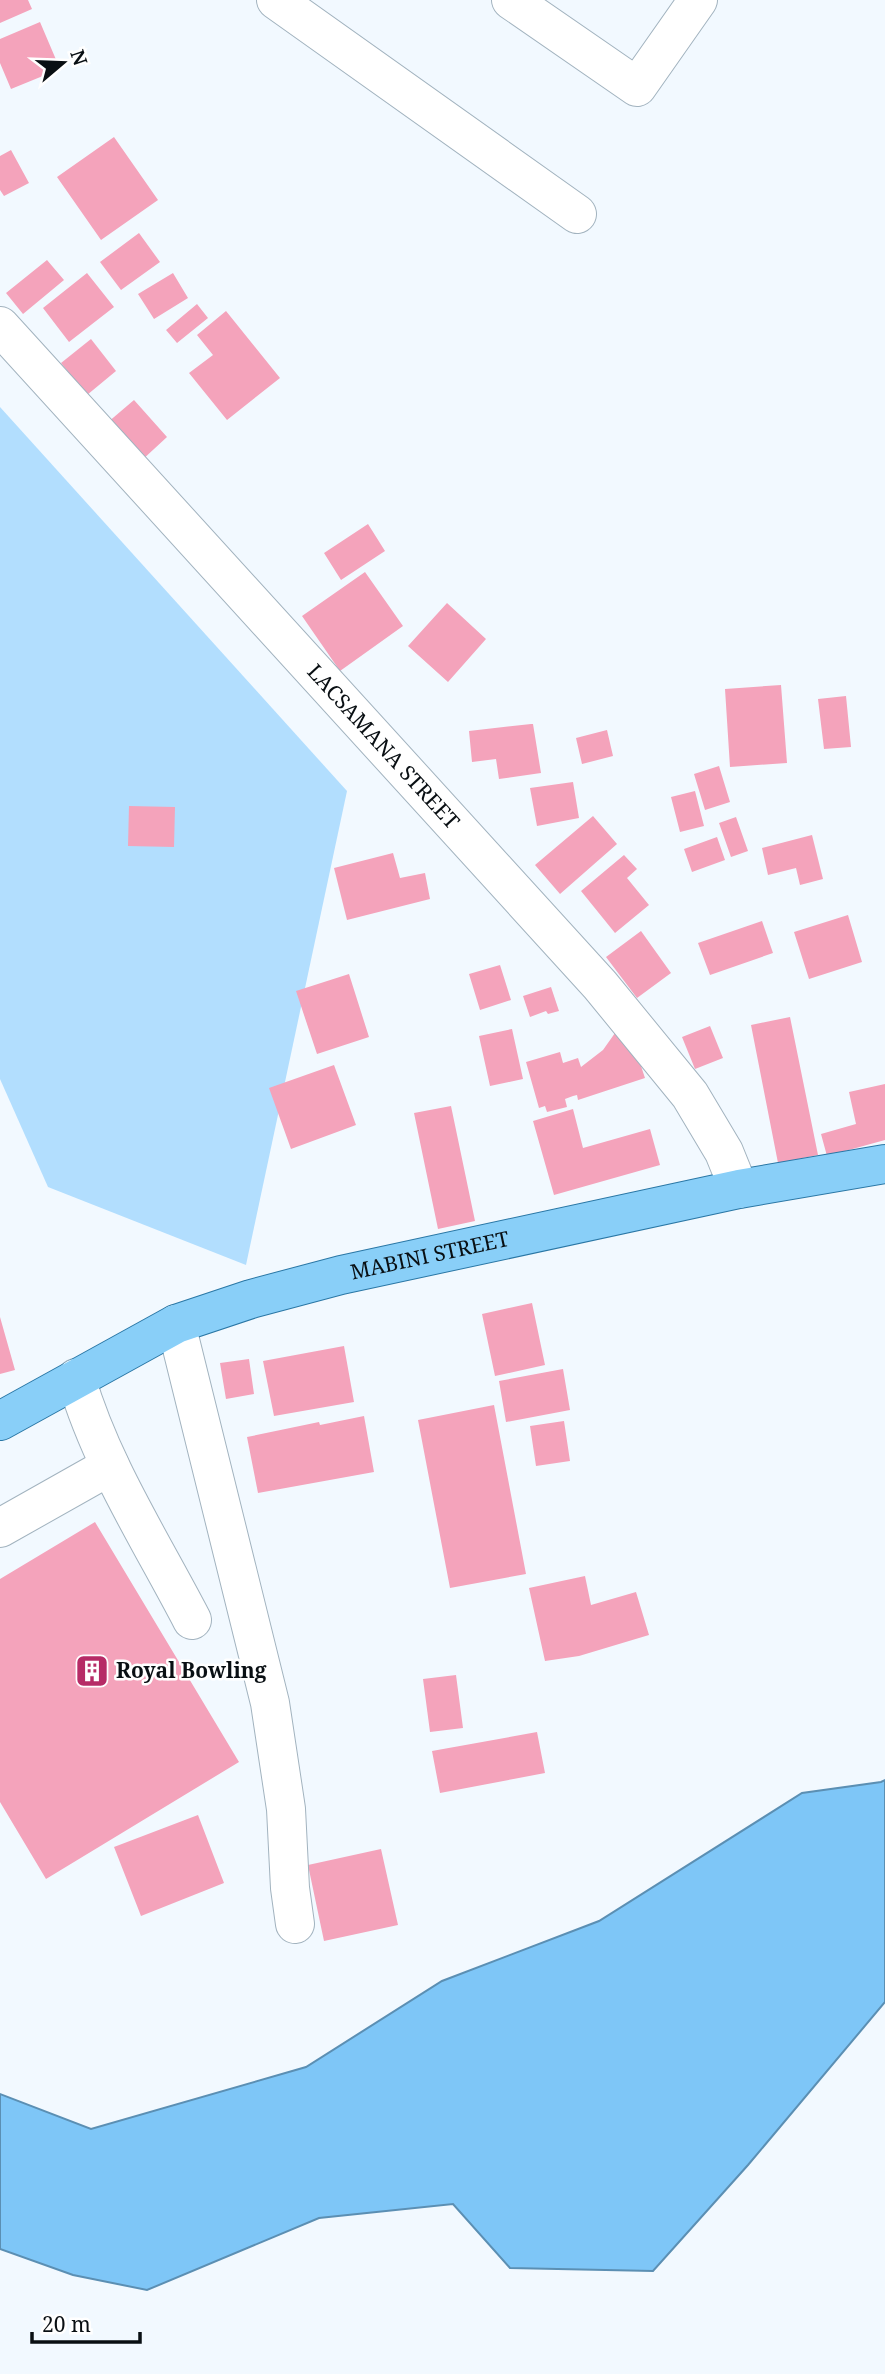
<svg xmlns="http://www.w3.org/2000/svg" width="885" height="2374" font-family="'Noto Serif',serif">
  <style>
    .green { fill: #b2defe }
    .water { fill: #7ec6f7; stroke: #5b8fb3; stroke-width: 2 }
    .building { fill: #f4a3bb }
    .lines { fill: none; stroke-linecap: round; stroke-linejoin: round }
    .minor-casing { stroke: #a2b3bf; stroke-width: 40 }
    .major-casing { stroke: #2a77a5; stroke-width: 40 }
    .minor { stroke: #fff; stroke-width: 38 }
    .major { stroke: #89cff8; stroke-width: 38 }
    .labels { text-anchor: middle; stroke-width: 5; stroke-linejoin: round; paint-order: stroke }
    .street-label { font-size: 21px; fill: #090f13; stroke: #fff }
    .poi-label { font-size: 21px; font-weight: bold; fill: #090f13; stroke: #fff; text-anchor: start }
  </style>
  <rect width="100%" height="100%" fill="#f2f9ff"/>
  <path class="green" d="M0,407l347,384 -101,474 -198,-78 -48,-108z"/>
  <path class="water" d="M885,1780v222l-137,163 -95,106 -143,-3 -57,-64 -134,14 -172,72 -74,-15 -73,-26v-155l91,35 215,-62 136,-86 157,-60 203,-128 79,-11z"/>
  <path class="building" d="M0,0h28l4,9 -32,14z
    M40,22l20,47 -49,20 -11,-26v-24z
    M114,137l44,63 -57,40 -44,-63z
    M11,150l18,33 -25,13 -4,-6v-34z
    M139,233l21,29 -39,28 -21,-28z
    M47,260l17,20 -41,34 -17,-21z
    M87,273l27,34 -45,35 -26,-34z
    M173,273l15,25 -34,21 -16,-25z
    M197,304l11,14 -31,25 -11,-13z
    M226,311l54,67 -53,42 -38,-47 24,-18 -16,-20z
    M91,339l25,32 -29,24 -26,-32z
    M134,400l33,37 -26,24 -34,-38z
    M368,524l17,27 -44,29 -17,-27z
    M365,572l38,54 -63,45 -38,-55z
    M447,603l39,36 -38,43 -40,-36z
    M781,685l6,78 -57,4 -5,-78z
    M846,696l5,51 -27,2 -6,-50z
    M531,724h2l8,49 -42,6 -3,-20 -24,3 -3,-31z
    M607,730l6,26 -31,8 -6,-26z
    M719,766l11,36 -25,8 -11,-36z
    M573,782l6,36 -42,8 -7,-38z
    M695,791l9,35 -24,6 -9,-35z
    M129,806l46,1 -1,40 -46,-1z
    M593,816l24,28 -57,50 -25,-29z
    M736,817l12,34 -17,6 -12,-34z
    M812,835l11,44 -23,6 -4,-17 -28,7 -6,-27z
    M717,837l8,23 -33,12 -8,-23z
    M393,853l7,25 25,-5 5,26 -83,21 -13,-52z
    M624,855l13,14 -10,9 22,27 -34,28 -34,-42z
    M848,915l14,47 -53,17 -15,-47z
    M762,921l11,32 -63,22 -12,-32z
    M641,931l30,42 -34,25 -31,-41z
    M500,965l11,35 -31,10 -11,-36z
    M349,974l20,63 -52,17 -21,-63z
    M551,987l8,24 -11,3 -2,-3 -16,6 -7,-21z
    M790,1017l28,138 -40,8 -27,-138z
    M710,1026l13,32 -28,11 -13,-32z
    M512,1029l11,50 -33,7 -11,-50z
    M615,1033l6,4 20,29 4,12 -67,22 -1,-5 -4,1 -8,3 2,8 -20,5 -2,-6 -6,2 -13,-46 34,-10 3,11 15,-5 3,9 22,-17z
    M334,1065l22,60 -65,24 -22,-61z
    M885,1084v56l-58,16 -6,-22 35,-10 -7,-32z
    M451,1106l24,115 -37,8 -24,-116z
    M573,1109l10,39 67,-19 10,36 -106,30 -21,-74z
    M532,1303l13,62 -50,11 -13,-62z
    M0,1317l15,53 -15,4z
    M344,1346l10,56 -80,14 -11,-55z
    M249,1359l5,35 -28,5 -6,-36z
    M563,1369l7,41 -64,12 -7,-41z
    M494,1405l32,169 -76,14 -32,-168z
    M364,1416l10,56 -116,21 -11,-56 72,-15 1,3z
    M564,1421l6,40 -34,5 -6,-40z
    M95,1522l144,240 -193,117 -46,-77v-223z
    M585,1576l6,29 45,-13 13,43 -70,21 -34,5 -16,-73z
    M456,1675l7,53 -33,4 -7,-53z
    M537,1732l8,41 -105,20 -8,-42z
    M198,1815l26,68 -83,33 -27,-69z
    M381,1849l17,76 -74,16 -16,-76z"/>
  <g class="lines">
    <defs>
      <g id="minor">
        <path d="M276,0l301,214"/>
        <path d="M511,0l126,87 61,-87"/>
        <path id="s1" d="M0,326l600,659 90,110 34,57 15,37"/>
        <path d="M176,1324l94,379 16,106 4,79 5,36"/>
        <path d="M76,1378c25,86 75,163 116,242"/>
        <path d="M0,1528l110,-62"/>
      </g>
      <g id="major">
        <path id="s2" d="M0,1421l176,-97 75,-25 90,-24 398,-86 146,-25"/>
      </g>
    </defs>
    <use href="#minor" class="minor-casing"/>
    <use href="#major" class="major-casing"/>
    <use href="#minor" class="minor"/>
    <use href="#major" class="major"/>
  </g>
  <defs>
    <symbol id="building-square" viewBox="-11 -11 22 22"><rect x="-9" y="-9" width="18" height="18" rx="4" fill="#b62b66" stroke="#fff"/><path d="M-4-6H4V6H1V3H-1V6H-4ZM-2.5-4.3h1.7v1.8h-1.7ZM.8-4.3h1.7v1.8H.8ZM-2.5-1h1.7V.8h-1.7ZM.8-1h1.7V.8H.8Z" fill="#fff"/></symbol>
  </defs>
  <g fill-rule="evenodd">
    <use href="#building-square" x="73" y="1652" width="38" height="38"/>
  </g>
  <g class="labels">
    <g class="street-label">
      <text dy="7" stroke="none"><textPath href="#s1" startOffset="569">LACSAMANA STREET</textPath></text>
      <text dy="7" stroke="none"><textPath href="#s2" startOffset="464">MABINI STREET</textPath></text>
    </g>
    <g class="poi-label">
      <text x="116" y="1678">Royal Bowling</text>
    </g>
  </g>
  <g transform="translate(63 63) rotate(71)" stroke="#ffffff" stroke-width="5" paint-order="stroke">
  <path d="M0-5L12 26L0 18L-12 26Z" fill="#090f13"/>
  <text y="-10" font-size="19" font-weight="bold" text-anchor="middle" fill="#090f13">N</text>
  </g>
  <path d="M32 2332v10h108v-10" fill="none" stroke="#090f13" stroke-width="3.5"/>
  <text x="42" y="2332" font-size="21" fill="#090f13" stroke="#ffffff" stroke-width="5" paint-order="stroke">20 m</text>
</svg>
